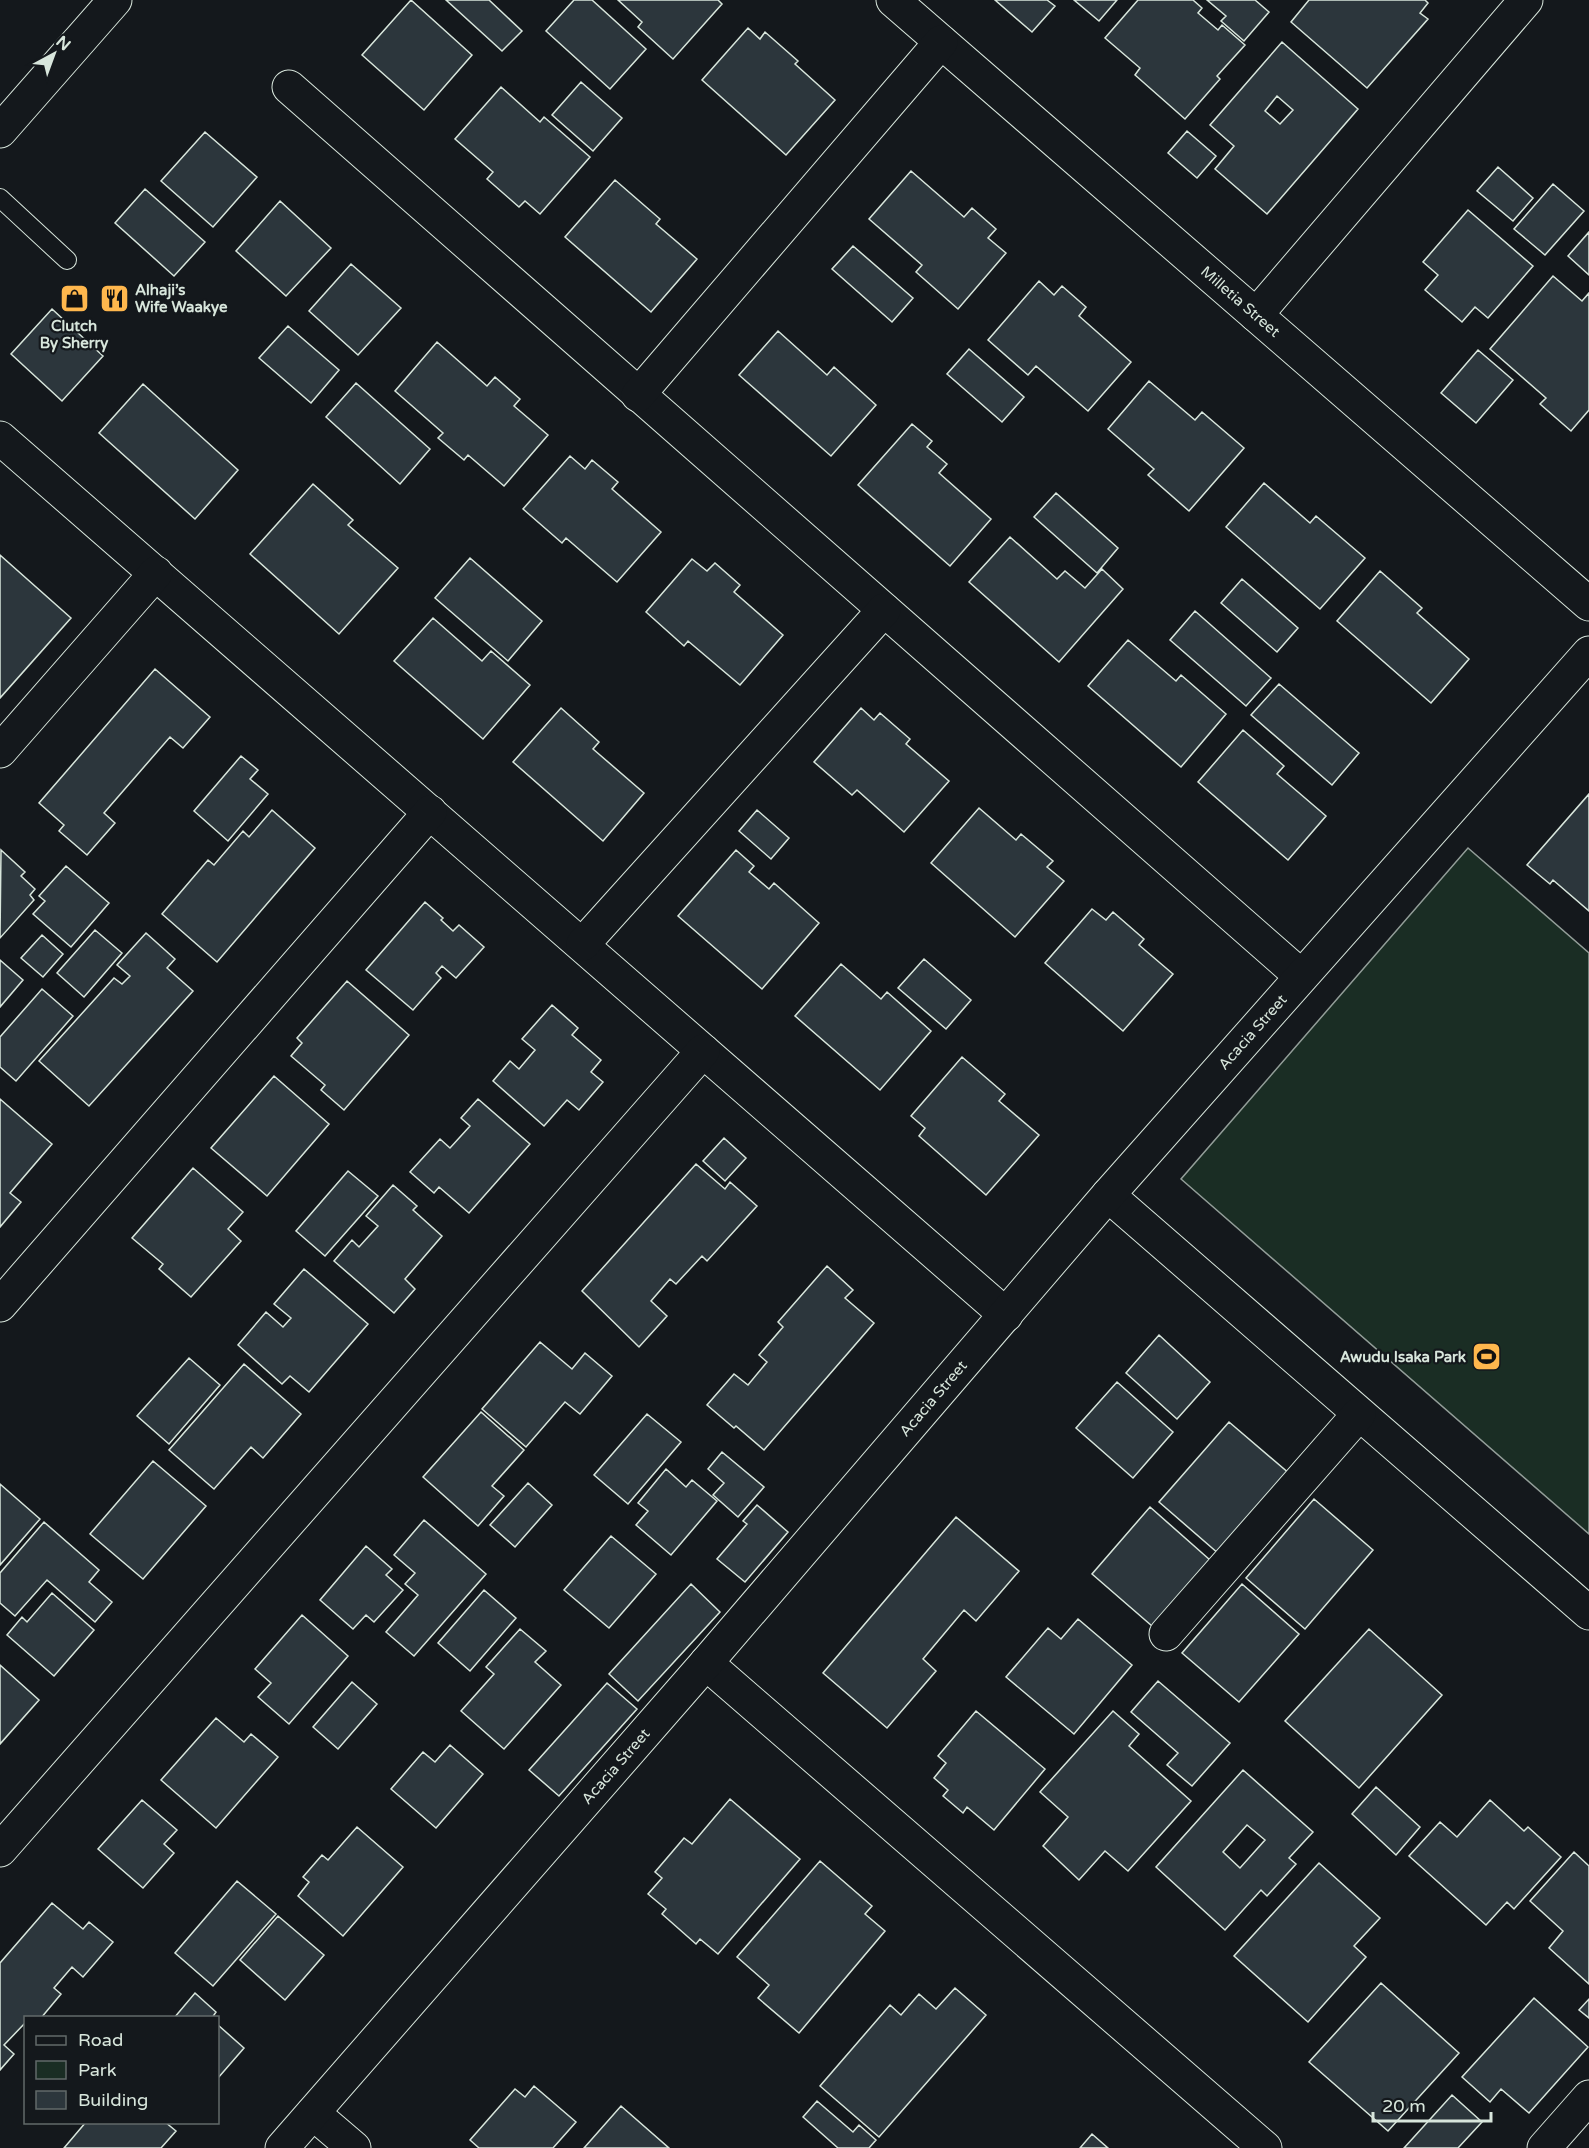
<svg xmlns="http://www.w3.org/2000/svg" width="1589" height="2148" font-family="'Varela Round',sans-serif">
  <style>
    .green { fill: #1a2d24; stroke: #939e99; stroke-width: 1.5 }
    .building { fill: #2c363c; stroke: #d8e6dc; stroke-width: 1.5; fill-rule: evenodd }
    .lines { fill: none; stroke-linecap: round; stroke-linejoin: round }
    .service-casing { stroke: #d8e6dc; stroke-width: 20 }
    .minor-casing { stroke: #d8e6dc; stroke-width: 35 }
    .secondary-casing { stroke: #d8e6dc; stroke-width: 35 }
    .service { stroke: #14181c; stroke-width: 18 }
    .minor { stroke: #14181c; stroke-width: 33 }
    .secondary { stroke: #14181c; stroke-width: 33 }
    .labels { text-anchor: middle; stroke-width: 4.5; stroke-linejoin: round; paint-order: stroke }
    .poi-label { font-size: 15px; font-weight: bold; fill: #d8e6dc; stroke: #14181c; text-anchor: start }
    .street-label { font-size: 15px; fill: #d8e6dc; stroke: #14181c }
  </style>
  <rect width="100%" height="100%" fill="#14181c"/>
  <path class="green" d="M1468,848l121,105v581l-408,-355z"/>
  <path class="building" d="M411,0l61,55 -48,55 -62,-55z
    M446,0h43l33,31 -20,20z
    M574,0h18l54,49 -36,40 -64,-58z
    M618,0h100l4,4 -49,55 -35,-32 4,-5z
    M995,0h52l8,6 -23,26z
    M1074,0h43l-18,21z
    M1138,0h55l9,8 -4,5 20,17 4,-5 23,20 -28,31 3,3 -35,40 -50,-44 5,-7 -35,-30z
    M1207,0h48l14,12 -25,29 -23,-20 5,-5z
    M1309,0h116l3,3 -8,10 8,6 -61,69 -76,-66z
    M748,28l12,11 5,-7 33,29 -3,3 40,36 -49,55 -84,-75z
    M1282,42l76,67 -91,105 -52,-45 19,-23 -24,-21zM1277,96l16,14 -13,14 -15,-13z
    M581,82l41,36 -29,33 -41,-36z
    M501,87l39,35 4,-5 46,40 -50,57 -15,-13 -6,6 -32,-28 6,-7 -38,-33z
    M1187,131l29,25 -19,22 -29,-25z
    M205,132l52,45 -44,50 -52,-46z
    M1498,167l35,31 -20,23 -36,-30z
    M911,171l53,46 8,-9 24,21 -8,9 18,15 -48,56 -42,-37 6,-7 -53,-46z
    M615,180l45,39 -4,5 41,35 -46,53 -86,-75z
    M1553,184l31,27 -39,44 -31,-26z
    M145,189l60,53 -31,34 -59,-53z
    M280,201l51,47 -45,48 -50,-45z
    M1468,210l65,56 -45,52 -13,-11 -13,15 -37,-32 13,-15 -15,-13z
    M1589,232v43l-21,-19z
    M853,246l60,52 -21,24 -60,-53z
    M351,264l50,44 -43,47 -49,-44z
    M1553,276l29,25 7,-8v117l-18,21 -31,-27 6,-6 -56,-49z
    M1039,281l15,14 8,-9 24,21 -7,9 52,46 -43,49 -52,-45 -8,9 -40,-35z
    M52,309l51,47 -41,45 -51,-47z
    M288,326l51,44 -28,33 -52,-45z
    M778,331l49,44 7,-8 42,38 -45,51 -92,-81z
    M437,342l50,44 8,-9 25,22 -6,7 34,29 -44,51 -36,-31 -4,5 -26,-22 5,-5 -48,-42z
    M969,349l55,48 -22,25 -55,-48z
    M1478,350l35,30 -37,43 -35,-30z
    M1149,381l46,39 7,-8 42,36 -55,63 -41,-36 6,-6 -46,-40z
    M356,383l74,66 -30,35 -74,-67z
    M143,384l95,86 -43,49 -96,-86z
    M912,424l20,17 -5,6 20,17 -8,9 52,46 -41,47 -92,-81z
    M570,456l15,13 7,-9 26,22 -6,7 49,43 -44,50 -51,-44 -4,5 -39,-34z
    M1264,483l46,40 6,-7 49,42 -45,51 -94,-82z
    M313,484l40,36 -5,5 50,43 -59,66 -89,-80z
    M1056,493l62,55 -21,25 -63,-56z
    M1010,537l47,42 8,-8 20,17 17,-19 21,20 -64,73 -90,-80z
    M0,555l71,63 -71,80z
    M470,558l72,63 -34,40 -73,-63z
    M692,559l15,12 8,-8 25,22 -6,7 49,43 -43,50 -52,-44 -4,5 -38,-34z
    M1380,571l42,37 -5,5 52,46 -38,44 -94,-82z
    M1242,579l56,49 -21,24 -56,-49z
    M1195,611l76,67 -25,28 -76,-66z
    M433,618l49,43 9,-10 39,34 -47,54 -89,-78z
    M1128,640l48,41 5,-6 45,39 -45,53 -93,-81z
    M155,669l55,48 -27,31 -13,-11 -66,76 11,10 -28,32 -28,-24 5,-6 -25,-22z
    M1279,684l80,69 -27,32 -81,-70z
    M561,708l38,34 -6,7 51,44 -41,48 -90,-79z
    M861,708l13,12 6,-7 30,26 -4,5 43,37 -45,51 -47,-42 -5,5 -38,-33z
    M1243,730l41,36 -7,8 49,42 -38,44 -90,-78z
    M241,756l17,14 -8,9 18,15 -40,47 -34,-30z
    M1589,794v117l-36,-31 -3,4 -23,-19z
    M979,808l37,32 5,-6 32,27 -6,6 17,14 -49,56 -84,-74z
    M272,810l43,38 -98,114 -55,-48 46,-54 6,5 29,-34 6,6z
    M757,810l32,28 -18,21 -32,-28z
    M1,850l24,22 -4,4 14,13 -5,6 4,5 -34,38z
    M736,850l18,16 -5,6 20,17 5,-6 45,40 -57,66 -84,-73z
    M66,866l43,37 -38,44 -38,-33 12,-13 -6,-5z
    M425,902l18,16 -2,2 12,11 6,-6 25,22 -28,31 -14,-12 -6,7 5,5 -28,32 -47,-40z
    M1092,909l14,11 7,-8 31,27 -5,6 34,29 -50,57 -78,-68z
    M95,930l27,23 -38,44 -27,-24z
    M146,933l29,26 -8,9 26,23 -104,115 -50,-45 75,-83 8,6 8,-8 -13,-11z
    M42,935l21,19 -20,23 -22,-19z
    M924,959l47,41 -25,29 -48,-41z
    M0,960l23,20 -23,27z
    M841,964l40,35 6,-7 44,39 -51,59 -85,-74z
    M347,981l62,54 -65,75 -23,-20 4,-5 -34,-29 11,-13 -5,-5z
    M42,989l31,27 -57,65 -16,-14v-30z
    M552,1005l26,23 -6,7 29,25 -10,12 12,10 -24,28 -12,-10 -23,26 -51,-45 17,-20 9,8 16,-19 -13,-11z
    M962,1057l43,37 -6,7 40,34 -53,60 -67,-59 6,-8 -14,-12z
    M274,1076l55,48 -62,72 -56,-48z
    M0,1099l52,45 -42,49 11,9 -21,25z
    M478,1099l52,45 -61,69 -30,-26 -5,6 -24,-21 30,-33 10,9 20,-22 -9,-8z
    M724,1138l22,20 -21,23 -22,-20z
    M696,1164l29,25 5,-7 27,24 -50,55 -5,-5 -26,28 -6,-5 -19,22 16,15 -28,31 -57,-56z
    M193,1168l50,44 -15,17 13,12 -50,56 -32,-28 4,-5 -31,-26z
    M348,1171l30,25 -53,60 -29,-25z
    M393,1185l24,21 -4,4 29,26 -37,43 10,10 -21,24 -60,-52 18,-21 7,7 19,-21 -12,-10z
    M827,1266l26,24 -8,8 29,25 -110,127 -28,-24 -2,2 -27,-23 27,-31 14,11 19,-23 -8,-7 24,-28 -5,-5z
    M304,1269l64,55 -59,68 -19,-16 -8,8 -44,-39 28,-33 17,15 8,-9 -17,-14z
    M1159,1335l51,47 -33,37 -51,-46z
    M540,1342l32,27 13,-16 27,23 -32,38 -15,-12 -39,45 -44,-38z
    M189,1358l31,27 -51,59 -32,-28z
    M244,1364l57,50 -38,44 -12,-11 -37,42 -45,-39z
    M1117,1382l56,50 -40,46 -57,-50z
    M481,1412l43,38 -32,36 12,10 -26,30 -55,-49z
    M647,1414l34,28 -53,62 -34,-29z
    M1229,1422l61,52 -71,80 -60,-52z
    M722,1452l42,35 -26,30 -25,-22 11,-12 -16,-14z
    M153,1461l53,45 -63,73 -53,-45z
    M666,1469l20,18 6,-7 25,21 -46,54 -35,-30 12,-14 -10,-8z
    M528,1483l24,22 -37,42 -25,-22z
    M0,1484l40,35 -40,46z
    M1314,1499l59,51 -68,79 -59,-51z
    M757,1505l31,27 -43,50 -28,-23 30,-35 -4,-3z
    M1150,1507l60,53 -58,66 -60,-52z
    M956,1517l63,54 -43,50 -12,-11 -41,49 13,12 -49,57 -64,-55z
    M424,1520l62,54 -72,82 -28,-24 32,-37 -13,-11 10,-11 -21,-18z
    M44,1522l55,48 -10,12 23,20 -17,20 -48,-42 -32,36 -15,-13v-30z
    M611,1536l45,38 -47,54 -45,-38z
    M366,1546l26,23 -6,6 17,15 -29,32 -8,-7 -13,14 -33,-29z
    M691,1584l29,28 -82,89 -29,-27z
    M1242,1584l57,50 -60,68 -57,-49z
    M484,1590l32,28 -46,53 -32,-28z
    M52,1593l42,37 -40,46 -47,-41 15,-18 5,5z
    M302,1615l46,41 -59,68 -31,-27 13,-14 -16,-14z
    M1078,1619l54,46 -58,69 -68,-57 42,-49 13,11z
    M520,1629l26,22 -11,11 26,23 -57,64 -43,-38 33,-37 -8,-7z
    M1369,1629l73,66 -83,93 -74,-67z
    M0,1665l39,35 -39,44z
    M1158,1681l72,62 -38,43 -25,-21 11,-12 -47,-41z
    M352,1682l25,22 -39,45 -25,-22z
    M607,1683l30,26 -78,87 -30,-26z
    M976,1711l69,58 -51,61 -27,-23 -4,6 -20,-17 5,-6 -14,-12 12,-15 -8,-7z
    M1113,1711l26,23 -10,12 62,55 -63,70 -23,-20 -26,29 -36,-34 25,-29 -28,-25z
    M216,1718l28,24 7,-8 27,23 -62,71 -55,-48z
    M450,1745l33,29 -47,54 -45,-39 32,-37 12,10z
    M1243,1770l70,62 -24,26 7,6 -29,32 -6,-6 -36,40 -69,-63zM1247,1825l18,15 -25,28 -17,-16z
    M1376,1787l44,40 -24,28 -44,-41z
    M730,1799l70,60 -82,95 -18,-15 -4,5 -34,-30 4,-5 -18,-15 14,-16 -7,-6 29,-34 8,6z
    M142,1800l35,30 -13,14 10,9 -31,35 -45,-39z
    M1490,1800l34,31 4,-4 33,30 -47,52 -7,-7 -21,23 -77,-69 31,-34 17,15z
    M357,1827l46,40 -60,69 -45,-40 11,-14 -6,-5 19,-22 6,5z
    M1574,1852l15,14v118l-40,-36 14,-17 -33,-30z
    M820,1861l52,45 -7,8 20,17 -86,102 -41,-35 11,-13 -32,-28z
    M1319,1863l61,55 -26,28 12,11 -58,65 -74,-66z
    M237,1881l39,33 -63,72 -38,-33z
    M52,1903l31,26 6,-7 24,20 -30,35 -11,-10 -18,21 7,6 -20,24h-15v4l-22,23 10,9 -14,16v-107z
    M278,1916l46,39 -39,45 -45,-40z
    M1381,1983l78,70 -71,78 -79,-69z
    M955,1988l31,27 -107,122 -59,-51 70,-81 11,10 18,-21 17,15z
    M195,1993l21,19 -4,6h-38z
    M1534,1998l54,49 -59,66 -28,-24 -11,13 -28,-25z
    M1589,1999v19l-10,-8z
    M218,2025l26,23 -26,30z
    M534,2086l42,36 -23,26h-74l-9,-8 45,-51 10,8z
    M1452,2095l30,27 -24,26h-54z
    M817,2101l36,31 6,-7 17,15 -7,8h-31l-35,-31z
    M621,2106l48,42h-85z
    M86,2122h79l11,9 -15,17h-97z
    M1092,2134l16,14h-28z"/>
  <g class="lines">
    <defs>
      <path id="service" d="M0,198l67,62"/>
      <g id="minor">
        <path id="s1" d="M893,0l696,604"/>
        <path d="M289,87l1012,889"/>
        <path d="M1256,315l270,-315"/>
        <path d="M638,395l303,-353"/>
        <path d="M0,438l1006,877"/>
        <path d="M0,751l156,-178"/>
        <path d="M583,944l301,-334"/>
        <path d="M1108,1195l481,418"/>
        <path d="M0,1305l430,-493"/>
        <path d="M1166,1634l193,-220"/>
        <path d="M706,1663l559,485"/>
        <path d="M0,1850l703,-799"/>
        <path d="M313,2113l41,35"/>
        <path id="s2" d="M282,2148l424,-485 402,-468 481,-542"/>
        <path d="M1544,2148l45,-51"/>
      </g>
      <path id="secondary" d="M0,131l115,-131"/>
    </defs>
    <use href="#service" class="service-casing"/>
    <use href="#minor" class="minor-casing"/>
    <use href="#secondary" class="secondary-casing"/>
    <use href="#service" class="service"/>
    <use href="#minor" class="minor"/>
    <use href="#secondary" class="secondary"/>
  </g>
  <defs>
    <symbol id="shop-square" viewBox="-11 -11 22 22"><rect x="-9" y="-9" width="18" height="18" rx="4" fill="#ffb74d" stroke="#14181c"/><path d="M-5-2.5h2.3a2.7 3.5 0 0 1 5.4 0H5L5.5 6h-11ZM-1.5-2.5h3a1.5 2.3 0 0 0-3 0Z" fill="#111"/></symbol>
    <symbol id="restaurant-square" viewBox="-11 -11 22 22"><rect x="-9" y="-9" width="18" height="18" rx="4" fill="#ffb74d" stroke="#14181c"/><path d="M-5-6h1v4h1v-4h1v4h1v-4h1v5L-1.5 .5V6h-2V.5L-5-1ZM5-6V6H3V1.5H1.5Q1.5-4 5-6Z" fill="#111"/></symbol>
    <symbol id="stadium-square" viewBox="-11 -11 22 22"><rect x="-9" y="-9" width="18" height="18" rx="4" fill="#ffb74d" stroke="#14181c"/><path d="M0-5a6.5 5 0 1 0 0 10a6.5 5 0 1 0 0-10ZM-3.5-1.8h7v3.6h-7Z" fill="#111"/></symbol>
  </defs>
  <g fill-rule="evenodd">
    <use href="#shop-square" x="58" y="282" width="33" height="33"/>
    <use href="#restaurant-square" x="98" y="282" width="33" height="33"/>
    <use href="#stadium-square" x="1470" y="1340" width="33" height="33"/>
  </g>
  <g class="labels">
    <g class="poi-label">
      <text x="135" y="295">Alhaji’s<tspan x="135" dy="17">Wife Waakye</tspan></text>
      <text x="74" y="331" text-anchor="middle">Clutch<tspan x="74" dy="17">By Sherry</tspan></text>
      <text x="1466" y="1362" text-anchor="end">Awudu Isaka Park</text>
    </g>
    <g class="street-label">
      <text dy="5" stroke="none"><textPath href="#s1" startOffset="460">Milletia Street</textPath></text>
      <text dy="5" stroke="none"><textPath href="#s2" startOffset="1479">Acacia Street</textPath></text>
      <text dy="5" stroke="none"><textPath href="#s2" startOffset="993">Acacia Street</textPath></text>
      <text dy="5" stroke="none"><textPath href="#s2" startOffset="507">Acacia Street</textPath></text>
    </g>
  </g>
  <rect x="24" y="2016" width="195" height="108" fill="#14181c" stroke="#626a69" stroke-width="1.5"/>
  <rect x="36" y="2036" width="30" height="9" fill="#14181c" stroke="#626a69" stroke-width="1.5"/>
  <text x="78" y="2046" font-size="18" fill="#d8e6dc">Road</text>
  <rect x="36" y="2061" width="30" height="18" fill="#1a2d24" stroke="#626a69" stroke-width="1.5"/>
  <text x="78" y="2076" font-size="18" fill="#d8e6dc">Park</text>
  <rect x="36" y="2091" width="30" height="18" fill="#2c363c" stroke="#626a69" stroke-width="1.5"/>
  <text x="78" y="2106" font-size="18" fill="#d8e6dc">Building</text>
  <g transform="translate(54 54) rotate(41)" stroke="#14181c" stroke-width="4.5" paint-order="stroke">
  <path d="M0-4.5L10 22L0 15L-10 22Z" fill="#d8e6dc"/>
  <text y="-9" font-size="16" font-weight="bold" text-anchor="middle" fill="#d8e6dc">N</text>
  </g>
  <path d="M1373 2112v9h118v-9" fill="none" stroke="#d8e6dc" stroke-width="3"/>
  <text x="1382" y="2112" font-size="18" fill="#d8e6dc" stroke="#14181c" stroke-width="4.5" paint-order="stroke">20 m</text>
</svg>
